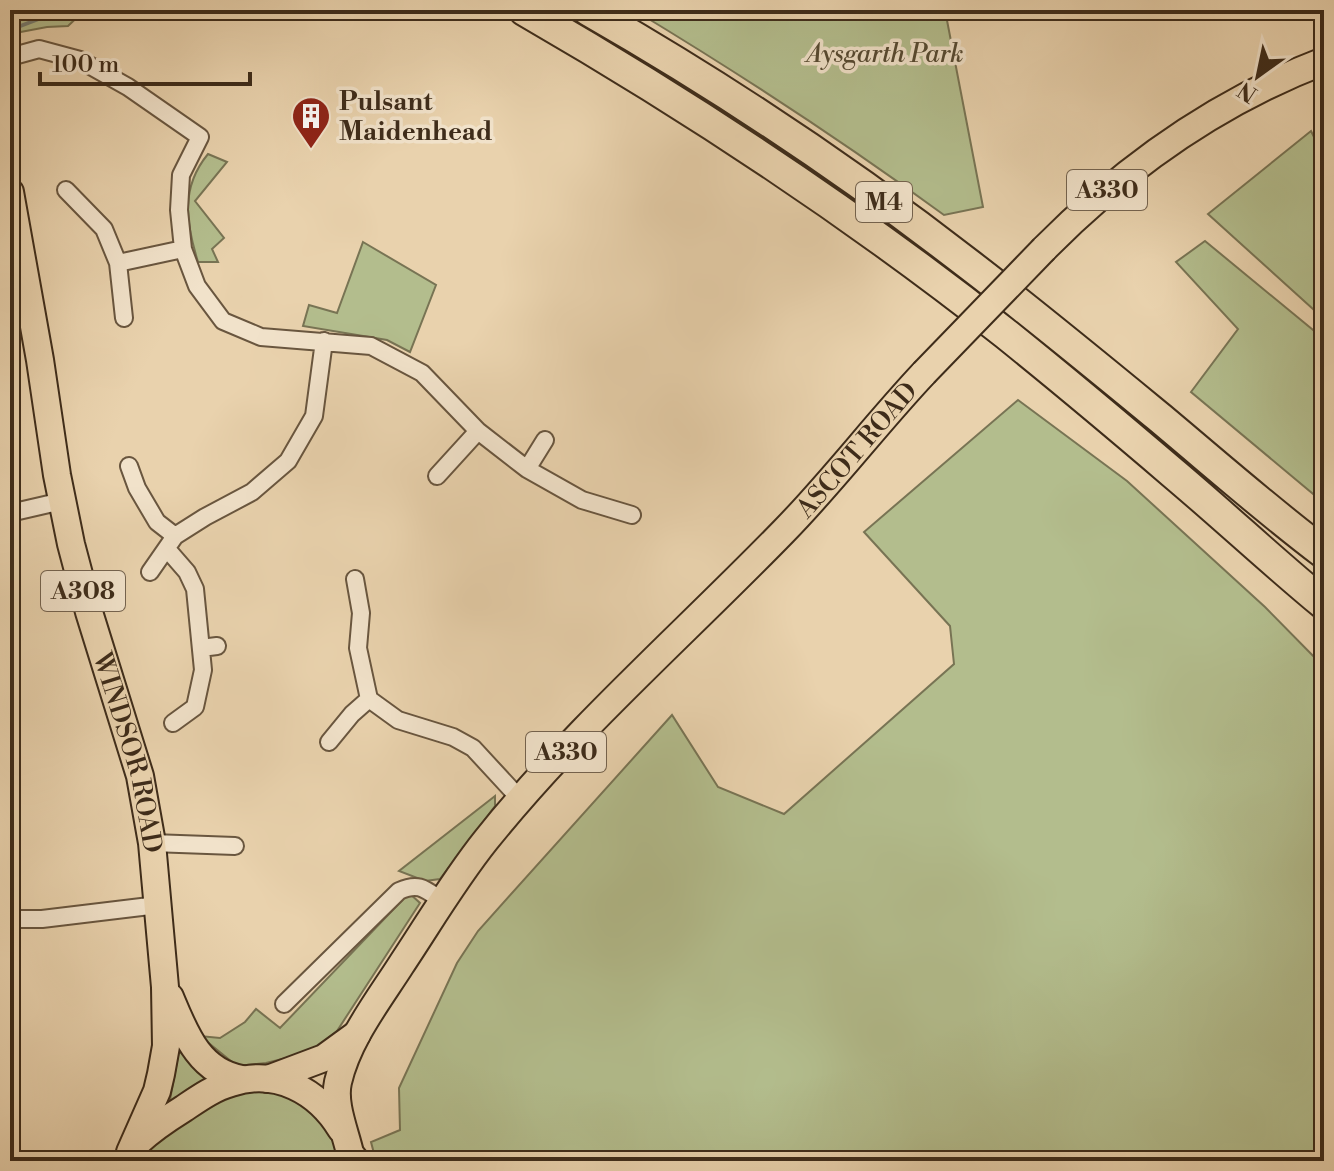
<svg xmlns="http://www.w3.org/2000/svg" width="1334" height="1171" font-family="'Libre Bodoni',serif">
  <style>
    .green { fill: #b3bd8d; stroke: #787454; stroke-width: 2 }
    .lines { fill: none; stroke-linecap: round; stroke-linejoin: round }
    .stream { stroke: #757f75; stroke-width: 4 }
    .minor-casing { stroke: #69563f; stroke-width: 20 }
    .primary-casing { stroke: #3e2c1a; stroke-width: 30 }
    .motorway-casing { stroke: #3e2c1a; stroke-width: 34 }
    .minor { stroke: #f1e2ca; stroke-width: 16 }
    .primary { stroke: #e9d2ad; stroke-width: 26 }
    .motorway { stroke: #e9d2ad; stroke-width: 30 }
    .primary-bridge-casing { stroke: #3e2c1a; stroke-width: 30; stroke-linecap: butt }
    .primary-bridge { stroke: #e9d2ad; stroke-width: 26 }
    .labels { text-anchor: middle; stroke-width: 7; stroke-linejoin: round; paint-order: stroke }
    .shield { fill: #f1e2ca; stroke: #74634f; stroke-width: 2 }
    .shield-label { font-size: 24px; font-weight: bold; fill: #3e2c1a }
    .park-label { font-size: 26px; font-style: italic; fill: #554931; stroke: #f1e2ca }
    .poi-label { font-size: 26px; font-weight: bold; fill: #3e2c1a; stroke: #f1e2ca; text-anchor: start }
    .street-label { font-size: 26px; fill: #3e2c1a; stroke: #f1e2ca }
  </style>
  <rect width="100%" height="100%" fill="#e9d2ad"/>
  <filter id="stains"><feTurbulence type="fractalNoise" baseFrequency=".0025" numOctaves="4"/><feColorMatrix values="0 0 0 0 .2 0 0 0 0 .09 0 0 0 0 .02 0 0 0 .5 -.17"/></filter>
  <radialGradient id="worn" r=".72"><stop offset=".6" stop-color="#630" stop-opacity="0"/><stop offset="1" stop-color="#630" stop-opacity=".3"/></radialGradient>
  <path class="green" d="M10,10h75l-17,16 -21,1 -37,7z
    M634,10h311l38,197 -39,8c-100,-73 -204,-141 -310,-205z
    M1311,131l13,26v162l-116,-105z
    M208,154l19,8 -32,39 29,37 -12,11 6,13h-20c-12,-39 -18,-74 10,-108z
    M1205,241l119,98v164l-133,-111 47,-63 -62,-67z
    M363,242l73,43 -26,67 -23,-12 -84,-14 6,-21 28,8z
    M1018,400l109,81 138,126 59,60v494h-948l-5,-19 29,-12 -1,-42 58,-125 21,-32 194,-216 46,72 66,27 170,-150 -4,-38 -86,-94z
    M495,796v10l-55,73 -15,2 -26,-10z
    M409,893l11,10 -83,128 -26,21 -45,11 -29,3 -37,-30 20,2 25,-16 11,-13 24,19z
    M179,1051l27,27 -37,27z
    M263,1088l39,13 31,33 8,27h-206l7,-9 82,-56z"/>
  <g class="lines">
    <path class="stream" d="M10,30l52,-20
      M397,1161c31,-4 70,-16 100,0"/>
    <defs>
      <path id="minor" d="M10,57l29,-8 41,11 48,27 72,50 -19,38 -2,35 4,39 14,37 26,35 38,16 110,9 51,27 56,58 49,38 55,31 50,15
        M66,190l38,39 14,34 6,55
        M118,263l65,-14
        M129,466l8,22 20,34 18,14
        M527,469l18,-29
        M437,476l41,-45
        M10,513l52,-12
        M167,549l20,23 8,17 8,81 -8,37 -22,16
        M150,572l25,-36 30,-19 47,-25 36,-31 26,-45 10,-75
        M355,579l6,34 -3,35 11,51 29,21 55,17 20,11 48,52
        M201,648l16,-2
        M329,742l23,-28 17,-15
        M152,843l83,3
        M10,919h32l116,-14
        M284,1004l115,-113c20,-9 26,-2 43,10"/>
      <g id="primary">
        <path id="s1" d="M10,192l30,168 17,115 14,69 18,68 51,164 12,67 13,144 1,59 -5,28 -4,17 -27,61"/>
        <path d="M1044,249c80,-81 173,-147 280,-188"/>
        <path d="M170,997c15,36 29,75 72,82"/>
        <path d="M268,1079l56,-21 33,-24"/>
        <path d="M138,1142c14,-13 29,-23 45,-33 15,-10 30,-21 48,-26 45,-15 87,8 110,46"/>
        <path id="s2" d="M350,1153c-5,-22 -17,-49 -12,-71 10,-43 40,-81 63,-117 28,-42 53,-85 85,-125 89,-111 199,-207 298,-309 49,-50 92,-107 140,-158"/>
      </g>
      <path id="motorway" d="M524,10c168,97 330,204 482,324 56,45 112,92 167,139 51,43 100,89 151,131
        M588,10c133,76 262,162 383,256 64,49 127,101 189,152 55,46 107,92 164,135
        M352,1159v2"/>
    </defs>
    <use href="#minor" class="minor-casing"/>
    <use href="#primary" class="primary-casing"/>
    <use href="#motorway" class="motorway-casing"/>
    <use href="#minor" class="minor"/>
    <use href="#primary" class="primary"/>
    <use href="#motorway" class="motorway"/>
    <defs>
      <path id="primary-bridge" d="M924,373l120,-124"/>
    </defs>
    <use href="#primary-bridge" class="primary-bridge-casing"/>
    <use href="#primary-bridge" class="primary-bridge"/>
  </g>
  <defs>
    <symbol id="building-pin" viewBox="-11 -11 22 30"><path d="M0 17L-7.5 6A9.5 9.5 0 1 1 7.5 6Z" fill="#8f2418" stroke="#f1e2ca"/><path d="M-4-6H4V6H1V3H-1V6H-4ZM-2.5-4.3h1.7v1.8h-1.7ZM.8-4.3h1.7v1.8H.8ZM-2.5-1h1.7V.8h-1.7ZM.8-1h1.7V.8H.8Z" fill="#fff"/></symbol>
  </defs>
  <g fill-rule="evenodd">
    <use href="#building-pin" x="289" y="94" width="44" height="60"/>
  </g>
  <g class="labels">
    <g class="shield">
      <rect x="1067" y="170" width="80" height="40" rx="6"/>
      <rect x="856" y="182" width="56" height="40" rx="6"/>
      <rect x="41" y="571" width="84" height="40" rx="6"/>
      <rect x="526" y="732" width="80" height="40" rx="6"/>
    </g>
    <g class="shield-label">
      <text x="1107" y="198">A330</text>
      <text x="884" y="210">M4</text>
      <text x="83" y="599">A308</text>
      <text x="566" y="760">A330</text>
    </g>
    <g class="park-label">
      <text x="885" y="62">Aysgarth Park</text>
    </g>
    <g class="poi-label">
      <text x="339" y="110">Pulsant<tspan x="339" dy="30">Maidenhead</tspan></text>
    </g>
    <g class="street-label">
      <text dy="9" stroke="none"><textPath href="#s2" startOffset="896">ASCOT ROAD</textPath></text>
      <text dy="9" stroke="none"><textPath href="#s1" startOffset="574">WINDSOR ROAD</textPath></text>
    </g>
  </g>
  <rect width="1334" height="1171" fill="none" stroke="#e9d2ad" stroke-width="40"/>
  <rect x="12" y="12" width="1310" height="1147" fill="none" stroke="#3e2c1a" stroke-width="4"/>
  <rect x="20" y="20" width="1294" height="1131" fill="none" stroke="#3e2c1a" stroke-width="2"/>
  <g transform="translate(1258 76) rotate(213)" stroke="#f1e2ca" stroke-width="6" paint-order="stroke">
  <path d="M0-6L14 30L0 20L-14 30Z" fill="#3e2c1a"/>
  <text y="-12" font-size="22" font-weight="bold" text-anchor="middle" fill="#3e2c1a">N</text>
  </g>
  <path d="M40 72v12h210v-12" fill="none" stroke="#3e2c1a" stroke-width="4"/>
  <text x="52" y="72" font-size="24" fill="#3e2c1a" stroke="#f1e2ca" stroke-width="6" paint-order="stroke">100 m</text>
  <rect width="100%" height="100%" filter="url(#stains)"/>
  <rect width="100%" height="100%" fill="url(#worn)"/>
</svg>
